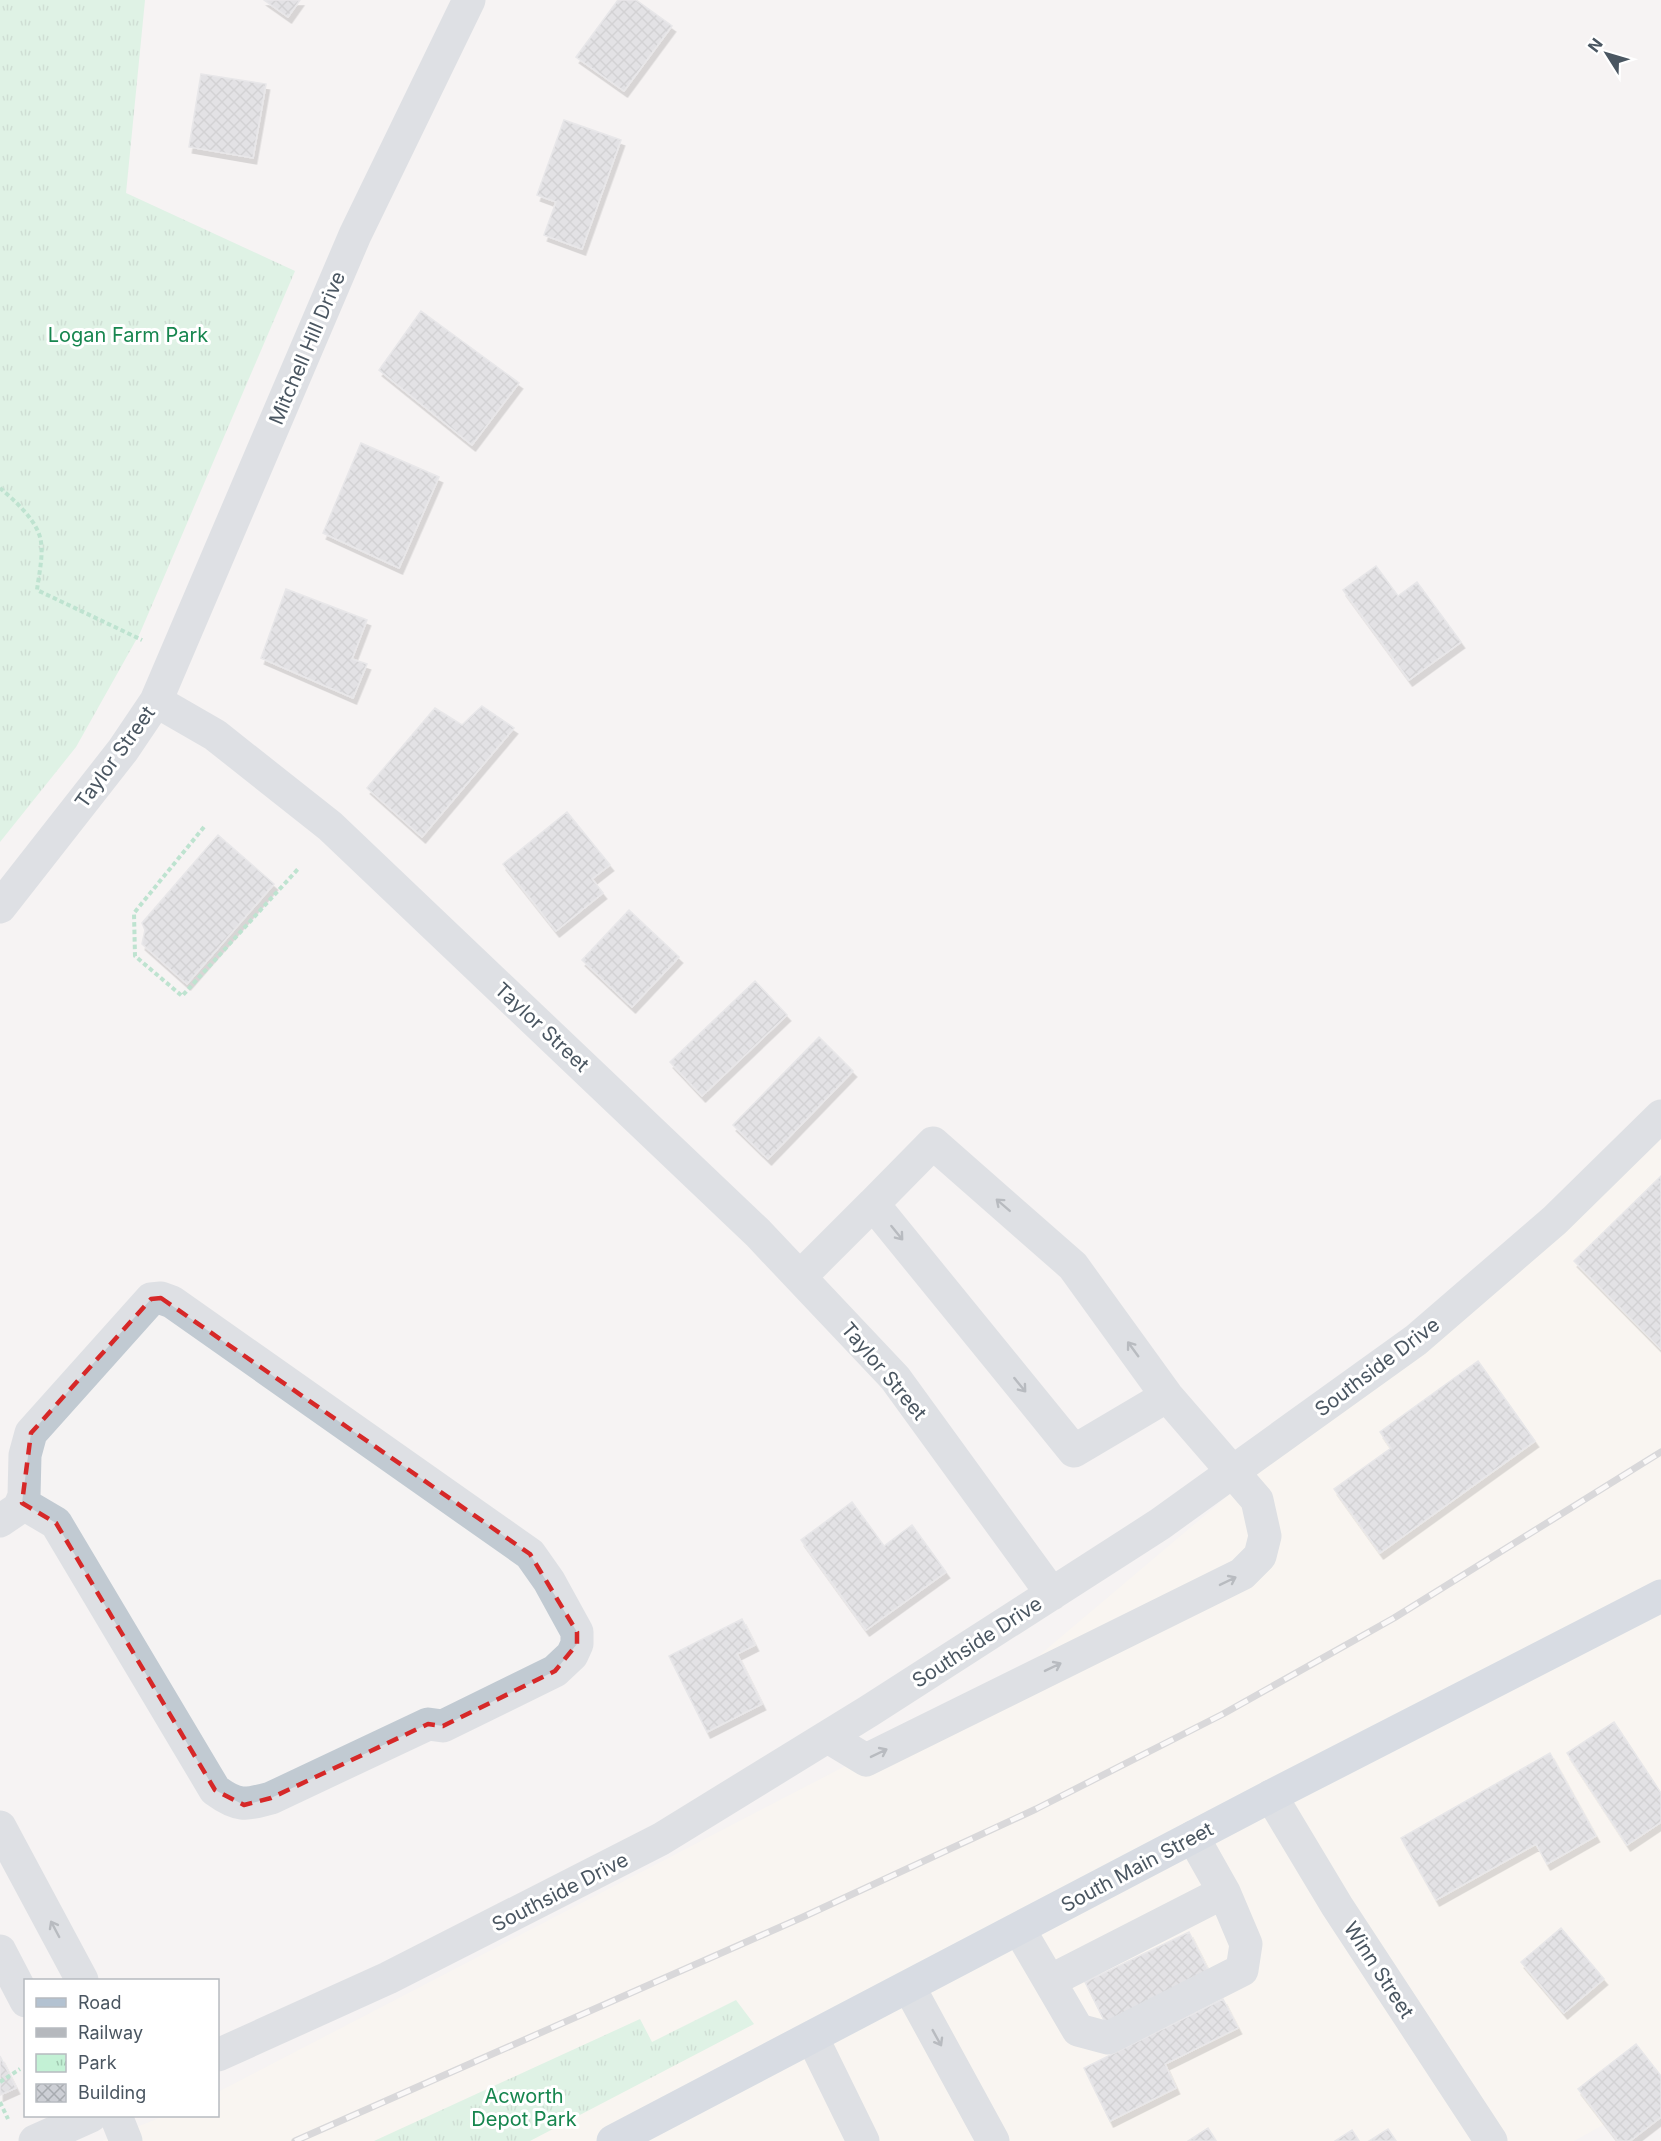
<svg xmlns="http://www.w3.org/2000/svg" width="1661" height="2141" font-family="Inter,sans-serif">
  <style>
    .commercial { fill: #fdf9ef }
    .park { fill: url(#park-tufts) }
    .building { fill: url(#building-cross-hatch); stroke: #d7d9de; stroke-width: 1.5; filter: url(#shadow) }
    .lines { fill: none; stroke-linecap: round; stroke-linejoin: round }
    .path { stroke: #7ad0a6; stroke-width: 4; stroke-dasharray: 4.5 3; stroke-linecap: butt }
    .minor { stroke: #c1cad2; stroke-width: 33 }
    .major { stroke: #b3c2d1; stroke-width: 33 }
    .rail-casing { stroke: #b5b8bd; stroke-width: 7 }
    .rail { stroke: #fff; stroke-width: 4.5; stroke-dasharray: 14; stroke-linecap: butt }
    .oneway { stroke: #6e7983 }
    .marked { fill: none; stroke: #d62828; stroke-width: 4.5; stroke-dasharray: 12 8; stroke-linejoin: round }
    .labels { text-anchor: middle; stroke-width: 6; stroke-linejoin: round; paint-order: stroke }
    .park-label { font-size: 20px; fill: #17864f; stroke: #fff }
    .street-label { font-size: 20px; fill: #4a5661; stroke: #fff }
  </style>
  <defs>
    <pattern id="park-tufts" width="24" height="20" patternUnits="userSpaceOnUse" patternTransform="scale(1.5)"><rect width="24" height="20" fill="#c3f1d5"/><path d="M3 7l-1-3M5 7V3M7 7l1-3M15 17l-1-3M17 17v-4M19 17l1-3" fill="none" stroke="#a0c6b0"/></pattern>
    <pattern id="building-cross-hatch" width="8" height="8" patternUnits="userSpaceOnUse" patternTransform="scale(1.5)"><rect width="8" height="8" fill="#cdcfd5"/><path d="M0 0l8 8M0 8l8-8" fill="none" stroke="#a8abb0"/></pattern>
    <filter id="shadow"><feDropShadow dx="3.5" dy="6" stdDeviation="0" flood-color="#0004"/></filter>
  </defs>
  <rect width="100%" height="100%" fill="#f5f3f3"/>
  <path class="commercial" d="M1661,1103v990l-87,48h-1472l62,-25h54v-24l791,-411 532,-450z"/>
  <path class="park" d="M0,0h145l-19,193 169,78 -155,362 -64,114 -76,95z
    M736,2000l18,24 -224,117h-156l266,-122 12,23z"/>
  <path class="building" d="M264,0h36l-12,17z
    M618,0h18l36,26 -48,65 -48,-34z
    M201,74l65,10 -13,74 -64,-11z
    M564,120l57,20 -39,109 -38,-14 12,-33 -19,-7z
    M421,311l98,72 -47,62 -93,-75z
    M361,443l78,34 -40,91 -76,-35z
    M1376,566l22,30 19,-14 44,60 -52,38 -66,-90z
    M286,589l81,31 -15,39 15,5 -14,34 -92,-40z
    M482,706l32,22 -92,109 -55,-49 68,-80 27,17z
    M567,812l43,53 -18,14 11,14 -47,38 -53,-67z
    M218,835l56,49 -87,100 -45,-40 3,-14 -3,-7z
    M629,910l50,47 -47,50 -50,-47z
    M755,981l32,34 -85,81 -32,-34z
    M819,1037l34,34 -85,88 -35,-34z
    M1661,1176v173l-87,-88z
    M1478,1361l57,80 -155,112 -46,-64 57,-41 -11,-16z
    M852,1502l32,44 28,-21 34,47 -80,58 -65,-90z
    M742,1619l13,26 -18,9 25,50 -55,28 -38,-76z
    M1614,1722l47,71v29l-34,23 -60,-92z
    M1550,1753l46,83 -49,28 -11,-20 -100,56 -35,-62z
    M1561,1928l43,51 -40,34 -43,-51z
    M1189,1932l21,42 -104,50 -21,-42z
    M1223,1999l15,29 -73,36 11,24 -66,33 -26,-53z
    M1636,2044l25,32v41l-31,24h-12l-40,-52z
    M0,2056l16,32 -16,7z
    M1208,2128l8,13h-28z
    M1388,2129l8,12h-27z
    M1352,2130l7,11h-24z"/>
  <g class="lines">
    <path class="path" d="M0,488c13,11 33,29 39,46 6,16 0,39 -2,56l105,50
      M204,827l-70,86 1,43 47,40 116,-127
      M0,2082l20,-13
      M0,2102l8,17"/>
    <path class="minor" d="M156,701l59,34 115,91 428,407 137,145 157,216
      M0,907l123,-157 33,-49 199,-466 114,-235
      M800,1277l73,-73
      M0,1521l19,-13 5,-12 1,-41 6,-22 120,-134 10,-1 11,4 358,252 19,27 28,51v12l-5,11 -17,16 -112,55 -15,-2 -157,74c-26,7 -33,9 -56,-8l-159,-267 -34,-20
      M828,1737l38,23 376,-186 18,-18 5,-20 -8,-36 -90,-104 -94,-130 -140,-123 -60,61 201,247 93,-55
      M1271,1796l66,110 154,235
      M0,1827l82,153
      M1019,1929l59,101 30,8 134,-68 4,-26 -22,-52 -31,-55
      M0,1951l26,50
      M1050,1981l174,-89
      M909,1987l84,154
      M812,2037l51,104
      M218,2055l170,-77 273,-139 208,-128 291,-187 256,-184 139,-120 106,-104
      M116,2116l10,25
      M35,2141l56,-25"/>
    <path class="major" d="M613,2141l658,-345 390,-200"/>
    <defs>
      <path id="rail" d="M295,2141l508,-224 233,-108 187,-95 171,-96 267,-166"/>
    </defs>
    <use href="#rail" class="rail-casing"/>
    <use href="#rail" class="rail"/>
  </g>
  <defs><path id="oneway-shaft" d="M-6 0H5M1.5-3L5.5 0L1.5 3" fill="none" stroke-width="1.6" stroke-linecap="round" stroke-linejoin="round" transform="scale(1.5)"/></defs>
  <g class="oneway">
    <use href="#oneway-shaft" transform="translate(1003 1205) rotate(-139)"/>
    <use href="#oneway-shaft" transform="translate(897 1233) rotate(51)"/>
    <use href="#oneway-shaft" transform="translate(1133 1349) rotate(-126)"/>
    <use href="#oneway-shaft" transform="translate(1020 1385) rotate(51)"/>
    <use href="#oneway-shaft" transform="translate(1228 1581) rotate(-26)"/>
    <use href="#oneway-shaft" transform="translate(1053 1667) rotate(-26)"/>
    <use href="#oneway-shaft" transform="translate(879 1753) rotate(-26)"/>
    <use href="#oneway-shaft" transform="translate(55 1929) rotate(-118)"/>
    <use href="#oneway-shaft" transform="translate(937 2038) rotate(61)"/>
  </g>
  <path d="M0 0H1661V2141H0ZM161,1298l369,256 47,78v12l-22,27 -112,55 -15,-2 -157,74 -27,7 -29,-15 -159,-267 -34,-20 9,-70 120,-134z" fill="#f5f3f3" fill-opacity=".55" fill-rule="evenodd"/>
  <path class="marked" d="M161,1298l369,256 47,78v12l-22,27 -112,55 -15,-2 -157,74 -27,7 -29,-15 -159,-267 -34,-20 9,-70 120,-134z"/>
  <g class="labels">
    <g class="park-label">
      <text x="128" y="342">Logan Farm Park</text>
      <text x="524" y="2103">Acworth<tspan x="524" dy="23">Depot Park</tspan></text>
    </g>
    <g class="street-label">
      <text transform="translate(307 348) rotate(-67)" y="7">Mitchell Hill Drive</text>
      <text transform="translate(115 757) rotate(-54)" y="7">Taylor Street</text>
      <text transform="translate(542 1027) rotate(43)" y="7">Taylor Street</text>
      <text transform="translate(1377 1367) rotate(-37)" y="7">Southside Drive</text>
      <text transform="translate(884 1371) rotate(50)" y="7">Taylor Street</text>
      <text transform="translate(977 1642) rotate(-33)" y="7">Southside Drive</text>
      <text transform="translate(1137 1867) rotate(-28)" y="7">South Main Street</text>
      <text transform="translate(560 1892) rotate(-27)" y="7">Southside Drive</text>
      <text transform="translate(1379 1970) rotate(57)" y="7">Winn Street</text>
    </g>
  </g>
  <rect x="24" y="1979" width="195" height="138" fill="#ffffff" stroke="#b7bbc0" stroke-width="1.5"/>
  <rect x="36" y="1998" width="30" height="9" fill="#b3c2d1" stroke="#b7bbc0" stroke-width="1.5"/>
  <text x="78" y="2009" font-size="18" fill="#4a5661">Road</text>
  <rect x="36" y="2028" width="30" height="9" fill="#b5b8bd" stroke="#b7bbc0" stroke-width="1.5"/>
  <text x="78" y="2039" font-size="18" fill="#4a5661">Railway</text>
  <rect x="36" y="2054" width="30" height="18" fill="url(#park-tufts)" stroke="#b7bbc0" stroke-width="1.5"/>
  <text x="78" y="2069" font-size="18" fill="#4a5661">Park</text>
  <rect x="36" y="2084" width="30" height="18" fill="url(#building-cross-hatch)" stroke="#b7bbc0" stroke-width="1.5"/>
  <text x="78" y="2099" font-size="18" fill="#4a5661">Building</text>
  <g transform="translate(1607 54) rotate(307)" stroke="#ffffff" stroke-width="4.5" paint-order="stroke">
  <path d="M0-4.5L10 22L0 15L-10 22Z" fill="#4a5661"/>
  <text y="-9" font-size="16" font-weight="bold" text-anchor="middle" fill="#4a5661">N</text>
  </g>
</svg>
